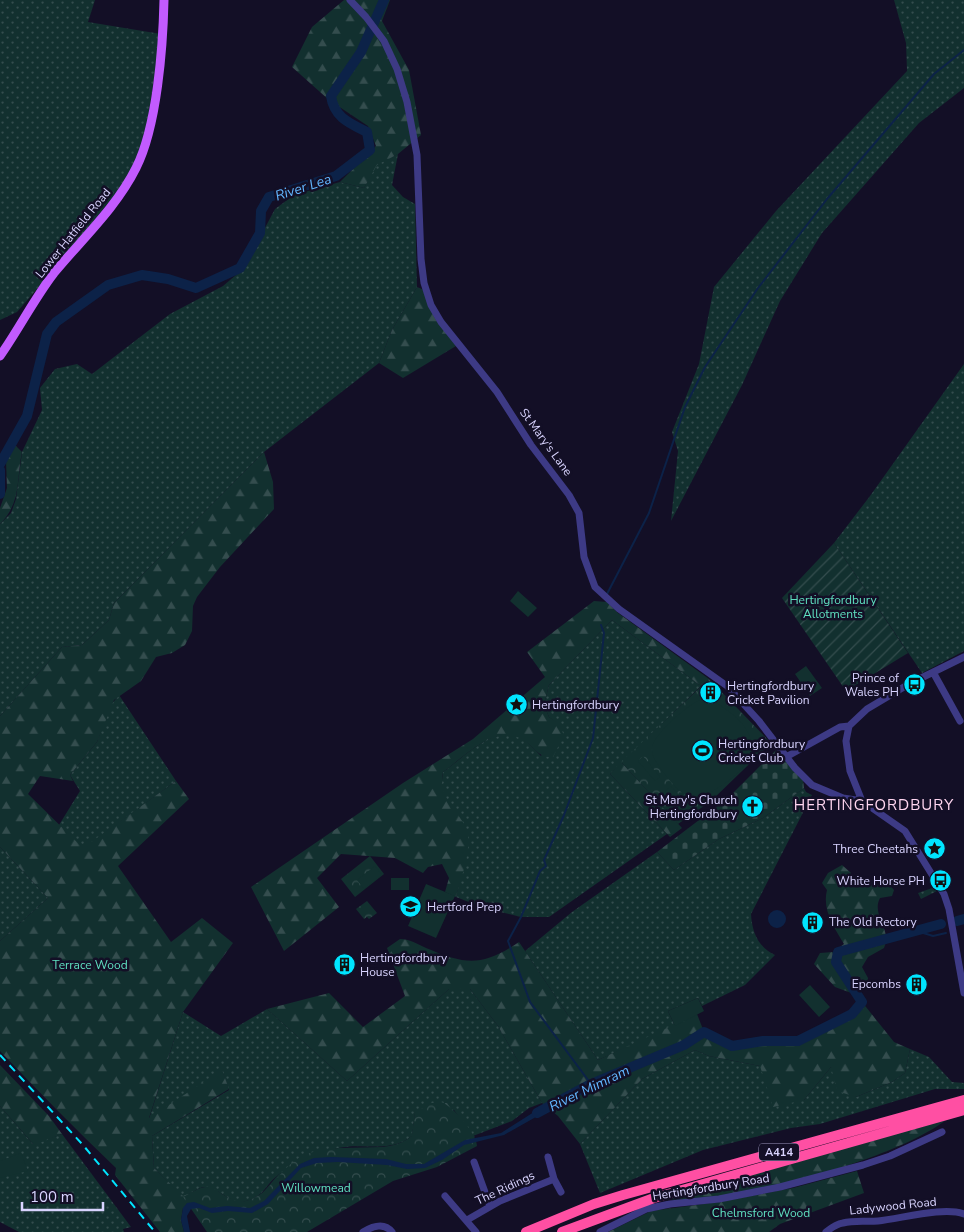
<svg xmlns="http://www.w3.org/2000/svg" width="964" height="1232" font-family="'Nunito Sans',sans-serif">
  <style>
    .grass { fill: url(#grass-dots) }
    .forest { fill: url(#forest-firs) }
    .cemetery { fill: url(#cemetery-stones) }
    .park { fill: url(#park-crowns) }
    .garden { fill: url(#garden-furrows) }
    .pitch { fill: #12302f }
    .water { fill: #0c2248 }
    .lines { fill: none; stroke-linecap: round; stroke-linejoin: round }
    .stream { stroke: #0c2248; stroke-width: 2 }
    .river { stroke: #0c2248; stroke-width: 10 }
    .minor { stroke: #3d3a85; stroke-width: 7 }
    .major { stroke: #c25bff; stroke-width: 9 }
    .highway { stroke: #ff4fa3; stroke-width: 10 }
    .rail { stroke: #00e5ff; stroke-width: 2; stroke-dasharray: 8 6; stroke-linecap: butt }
    .labels { text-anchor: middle; stroke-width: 5; stroke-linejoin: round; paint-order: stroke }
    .shield { fill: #130f26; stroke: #9e99be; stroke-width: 1 }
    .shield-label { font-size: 11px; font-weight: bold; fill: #d9d4ff }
    .street-label { font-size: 12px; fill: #d9d4ff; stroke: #130f26 }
    .park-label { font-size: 12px; fill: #5fe0c0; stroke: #130f26 }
    .poi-label { font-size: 12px; fill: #d9d4ff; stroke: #130f26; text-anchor: start }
    .water-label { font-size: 14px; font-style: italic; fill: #62b6ff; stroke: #130f26 }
    .quarter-label { font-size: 15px; letter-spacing: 1px; fill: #ffd6f0; stroke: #130f26 }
  </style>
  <defs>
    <pattern id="grass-dots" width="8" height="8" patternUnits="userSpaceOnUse" patternTransform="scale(1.25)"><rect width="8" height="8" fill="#12302f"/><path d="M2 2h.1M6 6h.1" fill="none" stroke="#344d4e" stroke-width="1.8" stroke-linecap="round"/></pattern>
    <pattern id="forest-firs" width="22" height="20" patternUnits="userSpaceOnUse" patternTransform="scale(1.25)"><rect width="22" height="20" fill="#12302f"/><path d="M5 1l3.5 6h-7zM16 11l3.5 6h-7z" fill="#344d4e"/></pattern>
    <pattern id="cemetery-stones" width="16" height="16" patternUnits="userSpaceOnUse" patternTransform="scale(1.25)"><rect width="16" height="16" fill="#12302f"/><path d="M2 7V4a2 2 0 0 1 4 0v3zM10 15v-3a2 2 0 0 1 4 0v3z" fill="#344d4e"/></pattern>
    <pattern id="park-crowns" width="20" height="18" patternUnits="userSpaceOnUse" patternTransform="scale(1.25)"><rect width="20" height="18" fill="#12302f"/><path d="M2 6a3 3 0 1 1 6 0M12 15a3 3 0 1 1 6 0" fill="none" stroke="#344d4e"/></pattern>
    <pattern id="garden-furrows" width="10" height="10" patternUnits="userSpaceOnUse" patternTransform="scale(1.25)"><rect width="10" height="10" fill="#12302f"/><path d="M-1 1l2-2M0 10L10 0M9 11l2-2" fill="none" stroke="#344d4e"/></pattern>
  </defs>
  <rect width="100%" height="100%" fill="#130f26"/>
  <path class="grass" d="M0,0h95l-7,22 73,12 -15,96 -10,31 -14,25 -79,96 -26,30 -17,8z
    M894,0h70v88l-45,35 -97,110 -42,68 -38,84 -71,136 7,-70 -6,-19 27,-68 15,-77 62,-76 131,-140 -1,-28z
    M398,154l-6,31 11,12 12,7 2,83 -25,43 -13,33 -115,89 -150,151 -5,17 -27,25 -20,2 -62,69v-192l11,-11 5,-14 6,-47 20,-42 -2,-22 15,-19 22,-5 15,10 78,-60 53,-28 20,-17 32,-60 19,-14 46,-13 24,6 12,-24z
    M964,364v287l-42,22 -88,-130 36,-47z
    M612,620l89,66 -91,88 57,60 -118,83h-28l-37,-9 -28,-11 11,-46 -26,-63 2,-16c20,-14 48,-45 74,-36 9,3 17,13 24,20l17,-32 -9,-7 -5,-12 5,-20z
    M119,695l57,86 -93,68 -24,-24 21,-34 -10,-16 27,-33 13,-36z
    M804,788l2,4 6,3 -61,119c1,18 7,33 24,41l-30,30 -43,21 -4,-8 -30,13 7,15 -77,34 -73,-109 47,-39 85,-60 17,18 45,-31 44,-21z
    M0,847l48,51 -48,43z
    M935,887l2,4 -16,8 -3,-6z
    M449,989h21l28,37 44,77 -13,5 -17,13 -39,15 -19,-26 -39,3 -3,23c-23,18 -49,6 -74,12 -12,3 -50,20 -60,27 -13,10 -13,21 -32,26 -16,4 -27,-14 -42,-14 -6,1 -14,7 -21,10l-29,-29 -2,-32 77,-46 -7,-19 -73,48 34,-107 38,24 46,-27 80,72z
    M910,1049l19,8 23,25 12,1v6h-29l-115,35 -29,4 -88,22 -103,43 -20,-49 62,-65 53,-29 14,6 51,10 44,34 27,-33 25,30 36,-15 13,-9z
    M0,1106l33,38 29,-10 69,93 -8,2 1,3h-105l-19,-10z"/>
  <path class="forest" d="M344,0h46l-8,21 27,49 12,65 -23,19 -21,11 -13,23 -24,-6 36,-36 -8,-20 -39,-26 -37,-33 20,-40z
    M417,287l5,2 34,57 -53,32 -24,-15 13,-33z
    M15,445l7,7c-6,28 0,50 -22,72v-16l7,-20 -1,-28z
    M264,452l9,30 1,27 -54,58 -23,30 -4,9 -1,25 -7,14 -13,8 -16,4 -15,24 -27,19 -17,42 -27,33 3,6 -33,-5 -12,18 55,54 93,-67 13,18 -71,67 53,76 31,-24 31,25 -50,69 -34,106 73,-48 7,19 -77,47 2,32 29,28 26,-10 6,3 9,8 20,5 16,-6 18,-21 24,-19 36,-8 46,-1 18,-3 10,-8 3,-23 16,-10h16l28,34 -211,64 -81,7 -2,12 3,12h-24l-45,-57 1,-7c-40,-38 -78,-77 -116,-117v-110l48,-43 -48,-51v-131l62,-69 20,-2 27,-25 5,-17z
    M594,601l13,1 11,11 91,66 -8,7 -89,-66 -63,65 -5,20 5,12 9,6 6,12 -11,22c-12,1 -15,-5 -23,-12 -30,-27 -62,9 -87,27 -6,31 22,41 25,64 2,19 -7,42 -12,61l-11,-5 4,-14 -7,-14 -14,3 -5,6 -28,-15 -54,-4 -24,24 22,29 -55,44 -33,-64 152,-104 70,-44 72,-62 -18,-25z
    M621,762l61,66 -12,9 -60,-63z
    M842,865l9,8 -2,10 2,2h10l20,-9 13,14 -2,6 -12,2c-7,13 4,25 6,38 1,4 -1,9 -2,12l-16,9 -6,10 6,11 -1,7 -13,9 -19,-7 -21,-23 6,-11 13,-1 11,-8c-10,-17 -22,-34 -17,-54l-5,-7 6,-10z
    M400,939c9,0 18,5 26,9 40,17 56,19 93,-6l79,118 99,-46 7,18 28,14 28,-4 37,-1 55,-27 10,-12 32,40 16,7 -5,24 -13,9 -36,15 -19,-6 -6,-24 -27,33 -31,7 -13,-41 -51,-10 -14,-6 -53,29 -62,65 -22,-28 -16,-13 -44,-77 -28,-37h-21l-102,92 -80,-72 62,-16 34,34 42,-31 -18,-48z
    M0,1065l49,51 13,18 -28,11 -34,-39z
    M947,1119c-47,39 -218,87 -279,80z
    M857,1171l7,22 -84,31 -11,8h-161l43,-21 68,-9 74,-14z"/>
  <path class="cemetery" d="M776,750l27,30 1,8 -41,30 -44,21 -45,31 -17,-18 71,-54z"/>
  <path class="park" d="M709,679l62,64 -60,58 -33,23 -57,-62z
    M370,856l14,18 -29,23 -14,-18z
    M367,901l10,12 -8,6 -2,-2 -3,2 -8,-10z
    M441,1102c11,3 36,32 36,44l-40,21 -44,14 -86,51h-100l-24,-35c8,-4 17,-11 25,-10 9,0 21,17 38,14 23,-5 34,-33 55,-44 32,-18 83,2 111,-21l3,-23 16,-10z"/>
  <path class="garden" d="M834,543l74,110 -62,38 -64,-93z"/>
  <path class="pitch" d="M518,591l19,17 -9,9 -18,-16z
    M806,666l16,22 -12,8 -15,-22z
    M709,699c47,25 62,57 10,88 -8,5 -17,12 -28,10 -11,-1 -28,-25 -34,-34 -3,-4 -5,-8 -5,-14 -1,-12 34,-43 46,-48 3,-1 8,-1 11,-2z
    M643,756l17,21 -5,4 -17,-20z
    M671,786l19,21 -9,9 -20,-21z
    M375,866l7,9 -18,14 -7,-9z
    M391,878h18v12h-18z
    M426,884l29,12 -19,42 -28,-12z
    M810,985l20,22 -11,10 -20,-22z
    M698,998l6,13 -29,15 -7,-15z
    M21,1153l7,18 -28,7v-17z"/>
  <path class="water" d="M768 919a9 9 0 1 1 18 0a9 9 0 1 1-18 0Z
    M545,1105l5,4 -46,26 -40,10 -22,15 -17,8 -18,1 -20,-4 -49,-3 -21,1 -16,5 -33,36 -16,9 -24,-2 -16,2 -13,-5 -8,1 -4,7 3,16h-6l-3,-12 2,-12 4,-5 7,-1 16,6 17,-2 23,2 14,-7 36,-37 14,-6 17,-1 55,2 20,5h18l41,-24 36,-7z"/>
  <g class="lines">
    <path class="stream" d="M607,594l42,-81 36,-106 20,-40 53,-79 69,-89 107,-125 30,-24
      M917,931l16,5 13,-3
      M591,1084l-61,-82 -22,-61 13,-24 19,-46 6,-5 -2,-6 20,-45 29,-77 11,-105 -3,-8"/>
    <path class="river" d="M0,464l27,-48 20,-82 9,-12 52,-37 34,-10 26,4 28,9 44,-20 20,-35 1,-22 8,-14 67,-21 34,-26 -3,-18c-18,-9 -33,-15 -36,-36l30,-44 23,-52
      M0,470v24
      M957,921l7,-2
      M537,1113l54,-29 93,-39 20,-13 28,14 31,-5h35l54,-27 10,-12 -26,-40 2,-10 103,-28"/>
    <path class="minor" d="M350,0l16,17 18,24 13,28 10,33 10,53 4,104 3,24 7,22 10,17 56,70 34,53 38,50 10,18 5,44 11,30 24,22 108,77 32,35 36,47 17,17 31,13 19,3
      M964,657l-55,27 -42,25 -18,17 -3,15 4,30 12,30 43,30 39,63 5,15 15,84
      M933,672l27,49
      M786,757l54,-30 9,-1
      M548,1157l6,22 7,13
      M474,1162l16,44
      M445,1196l31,36
      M467,1220l33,-19 54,-22
      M363,1232c10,-6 21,-10 29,0
      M600,1232l46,-23 24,-5 49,-5 61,-12 83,-22 27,-9 52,-24
      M826,1232c5,-4 10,-8 17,-9 11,-3 23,-1 35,-2 22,-2 66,-15 86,-7"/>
    <path class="major" d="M0,356c19,-27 34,-57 54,-83 28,-34 62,-65 82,-105 21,-41 27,-121 28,-168"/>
    <path class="highway" d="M526,1232l68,-28 29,-9 341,-95
      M562,1232l92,-34 310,-88"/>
    <path class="rail" d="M0,1055l83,90 72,87"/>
  </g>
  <defs>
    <symbol id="bus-disc" viewBox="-11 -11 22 22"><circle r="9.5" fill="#00e5ff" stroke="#130f26"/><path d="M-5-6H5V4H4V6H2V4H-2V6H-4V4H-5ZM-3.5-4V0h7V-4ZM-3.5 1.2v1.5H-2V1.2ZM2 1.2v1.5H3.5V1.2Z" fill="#111"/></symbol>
    <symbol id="building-disc" viewBox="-11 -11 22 22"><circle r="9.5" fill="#00e5ff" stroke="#130f26"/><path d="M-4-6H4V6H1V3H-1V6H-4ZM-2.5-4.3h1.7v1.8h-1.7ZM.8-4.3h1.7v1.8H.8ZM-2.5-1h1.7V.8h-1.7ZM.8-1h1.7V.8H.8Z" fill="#111"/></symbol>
    <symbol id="sight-disc" viewBox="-11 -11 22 22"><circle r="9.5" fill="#00e5ff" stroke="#130f26"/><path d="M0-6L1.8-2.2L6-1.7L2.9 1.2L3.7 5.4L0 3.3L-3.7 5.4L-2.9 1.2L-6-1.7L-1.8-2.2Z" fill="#111"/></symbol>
    <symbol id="stadium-disc" viewBox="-11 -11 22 22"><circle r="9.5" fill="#00e5ff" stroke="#130f26"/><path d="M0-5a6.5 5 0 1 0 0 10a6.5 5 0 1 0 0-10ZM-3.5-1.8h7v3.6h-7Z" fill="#111"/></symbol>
    <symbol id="church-disc" viewBox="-11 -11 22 22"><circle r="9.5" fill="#00e5ff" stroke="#130f26"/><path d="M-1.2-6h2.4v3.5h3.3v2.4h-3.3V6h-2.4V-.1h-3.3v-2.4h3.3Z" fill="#111"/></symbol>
    <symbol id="school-disc" viewBox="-11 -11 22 22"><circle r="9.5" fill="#00e5ff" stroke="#130f26"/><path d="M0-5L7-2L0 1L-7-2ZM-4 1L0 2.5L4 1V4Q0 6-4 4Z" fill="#111"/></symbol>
  </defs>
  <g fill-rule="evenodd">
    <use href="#bus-disc" x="902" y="672" width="25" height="25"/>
    <use href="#building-disc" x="698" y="680" width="25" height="25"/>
    <use href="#sight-disc" x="504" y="692" width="25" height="25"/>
    <use href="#stadium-disc" x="690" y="738" width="25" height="25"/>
    <use href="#church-disc" x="740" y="794" width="25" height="25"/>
    <use href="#sight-disc" x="922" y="836" width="25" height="25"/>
    <use href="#bus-disc" x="928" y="868" width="25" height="25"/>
    <use href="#school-disc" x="398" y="894" width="25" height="25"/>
    <use href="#building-disc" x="800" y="910" width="25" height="25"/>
    <use href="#building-disc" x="332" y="952" width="25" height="25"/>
    <use href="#building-disc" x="904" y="972" width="25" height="25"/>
  </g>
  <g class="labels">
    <rect class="shield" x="759" y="1143.5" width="40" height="17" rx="4"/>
    <g class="shield-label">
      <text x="779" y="1156">A414</text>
    </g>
    <g class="street-label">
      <text transform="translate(73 233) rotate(-51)" y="4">Lower Hatfield Road</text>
      <text transform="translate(546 442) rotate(54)" y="4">St Mary's Lane</text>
      <text transform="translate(711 1187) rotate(-9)" y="4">Hertingfordbury Road</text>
      <text transform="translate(505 1188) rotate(-25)" y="4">The Ridings</text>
      <text transform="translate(893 1206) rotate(-6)" y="4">Ladywood Road</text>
    </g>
    <g class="park-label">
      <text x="833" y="604">Hertingfordbury<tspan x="833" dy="14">Allotments</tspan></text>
      <text x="90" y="969">Terrace Wood</text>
      <text x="316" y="1192">Willowmead</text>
      <text x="761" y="1217">Chelmsford Wood</text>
    </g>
    <g class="poi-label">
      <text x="899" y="682" text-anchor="end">Prince of<tspan x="899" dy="14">Wales PH</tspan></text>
      <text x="727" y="690">Hertingfordbury<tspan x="727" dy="14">Cricket Pavilion</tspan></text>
      <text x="532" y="709">Hertingfordbury</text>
      <text x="718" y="748">Hertingfordbury<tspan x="718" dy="14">Cricket Club</tspan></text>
      <text x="737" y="804" text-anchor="end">St Mary's Church<tspan x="737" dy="14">Hertingfordbury</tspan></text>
      <text x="918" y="853" text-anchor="end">Three Cheetahs</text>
      <text x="925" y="885" text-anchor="end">White Horse PH</text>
      <text x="427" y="911">Hertford Prep</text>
      <text x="829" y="926">The Old Rectory</text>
      <text x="360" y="962">Hertingfordbury<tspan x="360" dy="14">House</tspan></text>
      <text x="901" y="988" text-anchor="end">Epcombs</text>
    </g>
    <g class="water-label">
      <text transform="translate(303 187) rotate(-18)" y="5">River Lea</text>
      <text transform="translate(589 1088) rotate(-26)" y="5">River Mimram</text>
    </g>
    <g class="quarter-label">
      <text x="874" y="810">HERTINGFORDBURY</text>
    </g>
  </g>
  <path d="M22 1202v8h81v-8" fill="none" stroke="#d9d4ff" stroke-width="2.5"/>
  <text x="30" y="1202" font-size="15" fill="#d9d4ff" stroke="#130f26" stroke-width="4" paint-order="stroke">100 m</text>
</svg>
